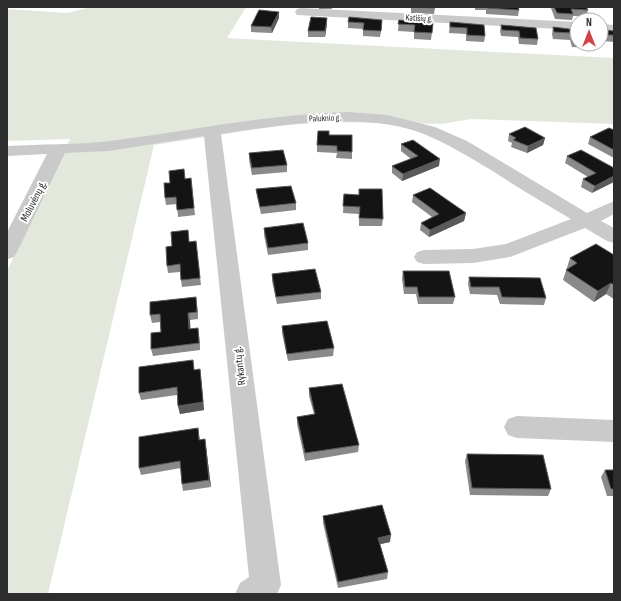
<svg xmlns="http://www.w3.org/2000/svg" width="621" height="601" font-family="'Sofia Sans Condensed',sans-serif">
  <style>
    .green { fill: #e2e9dc }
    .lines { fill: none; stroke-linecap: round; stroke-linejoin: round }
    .street { fill: #cacaca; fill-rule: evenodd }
    .wall { fill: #8a8a8a }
    .shaded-wall { fill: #5a5a5a }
    .building { fill: #141414; stroke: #5a5a5a }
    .labels { text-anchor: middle; stroke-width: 4; stroke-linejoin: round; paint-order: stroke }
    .far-street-label { font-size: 9px; fill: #2d2d2d; stroke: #fff }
    .street-label { font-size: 11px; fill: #2d2d2d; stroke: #fff }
  </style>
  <rect width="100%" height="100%" fill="#fff"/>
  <path class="green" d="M91,7h159l-5,2 -18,29 387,20v66l-143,-5 -29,5 -108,-2 -50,3 -130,20 -106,449h-41v-323l63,-132 -63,2v-132l60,4z"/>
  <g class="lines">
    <path class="street" d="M301,8l276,14v8l-280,-15 -2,-3 2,-3z
      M601,24l13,1v8l-13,-1z
      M348,112l39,3 48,12 32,14 120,72 27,-12v13l-13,7 13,7v15l-7,-2 -22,-13 -75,29 -37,6 -49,1 -7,-2 -3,-5 3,-5 7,-2 49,-1 33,-5 65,-25c-27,-16 -54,-32 -80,-49 -22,-13 -43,-26 -67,-36 -57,-23 -143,-9 -203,0l60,451 -4,9h-42l5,-11 9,-6 -45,-441 -95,15 -44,2 -48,99 -3,5 -7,2v-27l40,-78 -40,2v-10c34,-2 69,-1 103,-5 80,-10 158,-27 238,-29z
      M517,416l97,4v22l-97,-4 -9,-3 -4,-8 4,-8z"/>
  </g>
  <path class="wall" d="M319,7h13v2h-13z
    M411,7h24l-1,7 -23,-1z
    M475,7h43l1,3 -1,6 -32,-2v-4h-11z
    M551,7h35l2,3 -2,6h-13l-1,4 -17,-1 -4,-11z
    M349,17l33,9 -2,11 -17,-1v-7l-15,-1v-6z
    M279,18l-7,15 -21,-1v-6z
    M399,20l34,3 -2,17 -17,-1v-7l-16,-1z
    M450,22l34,3 1,11 -1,6 -18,-1v-7l-17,-1z
    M327,24l-2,13h-17v-6z
    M501,25l35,3 2,11 -1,6 -18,-1 -1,-7 -17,-1 -1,-5z
    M553,27l24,3v14h15l-2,4 -18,-1 -2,-7 -17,-1 -1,-5z
    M603,30l11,1v11l-11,-1 -2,-5z
    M614,130v28l-26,-14 2,-7z
    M509,134l36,4 -2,7 -16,8 -16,-6 1,-4 -4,-2z
    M329,135l23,17v7l-16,-1 1,-5 -20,-1v-7z
    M401,144l38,22 -37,15 -10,-8v-7l19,-7 -10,-8z
    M249,153l38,12v7l-35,3 -3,-15z
    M567,156l47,12 -22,25 -11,-6 2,-8 5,-2 -23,-14z
    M191,178l4,37 -17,2 -1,-13 -11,1 -1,-7 5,-15z
    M256,189l40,14v7l-35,4 -4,-18z
    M359,189l24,30 -1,7h-23v-12l-16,-1 1,-19 15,1z
    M413,195l53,18 -2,8 -35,16 -9,-7 1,-7 11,-6 -20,-15z
    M264,228l44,15v7l-40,5 -4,-20z
    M196,241l5,44 -19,2 -2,-15 -12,1 -1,-7 5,-20 18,-4z
    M614,255v44l-8,-5 -12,8 -31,-22 7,-22z
    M403,271l52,26 -2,7h-35l-2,-10h-12l-2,-15z
    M272,274l49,18v7l-44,5 -5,-23z
    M469,277l77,21 -2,7 -44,-1 -3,-9 -27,-1 -2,-10z
    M197,305l1,14 -8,1v8l9,7 1,15 -47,6 -2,-7 10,-17 -1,-10 -8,1 -2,-8z
    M282,326l52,22 -1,8 -45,5 -6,-28z
    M194,370l7,7 3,33 -24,4 -2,-8 -1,-11 -36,5 -2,-7z
    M309,388l50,57 -1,7 -53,9 -8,-37v-7l17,-3 -5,-18z
    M198,428l2,12 6,7 5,40 -28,4 -1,-7 -1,-16 -40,7 -2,-7z
    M467,454l84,35 -3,7 -78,-1 -5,-34z
    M605,470h9v26h-7l-6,-19z
    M323,516l67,26 -10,2 8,28 -1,7 -49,9 -15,-65z"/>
  <path class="shaded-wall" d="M279,12v6l-7,15 -1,-6z
    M327,18v6l-2,13v-6z
    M545,138l-2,7 -16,8 1,-7z
    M440,159l-1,7 -37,15 1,-7z
    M614,176v6l-22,11 3,-7z
    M466,213l-2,8 -35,16 1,-7z
    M611,283l-5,11 -12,8 4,-11z
    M196,297l1,8 1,14 -1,-7z
    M188,313l2,7 1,16 -2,-7z
    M198,328l1,7 1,15 -1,-7z
    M200,369l4,41 -24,4 -2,-8z
    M205,439l6,48 -2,-7z
    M391,535l-1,7 -13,3 1,-7z"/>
  <path class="building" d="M417,7h18v1z
    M487,7h31l1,3 -32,-2z
    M554,7h32l2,3 -17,-1 2,5 -16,-1z
    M259,10l20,2 -8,15 -20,-1z
    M311,17l16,1 -2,13h-17z
    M349,17l33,3 -1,11 -18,-1 1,-7 -16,-1z
    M399,20l34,3 -1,10 -18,-1 1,-7 -17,-1z
    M450,22l34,3 1,11 -18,-1v-7l-17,-1z
    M501,25l35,3 2,11 -18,-1 -1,-7 -17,-1z
    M553,27l24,3v11h-3l-2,-8 -18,-1z
    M603,30l11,1v4h-9z
    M525,127l20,11 -17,8 -15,-6 3,-2 -7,-4z
    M609,128l5,2v20l-24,-13z
    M318,131h11v4h23v17l-15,-1v-5l-20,-1z
    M413,140l27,19 -37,15 -11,-8 26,-10 -17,-12z
    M283,150l4,15 -35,3 -3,-15z
    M581,150l33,18v8l-19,10 -12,-7 13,-6 -29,-17z
    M184,169l1,10 6,-1 3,30 -17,2 -1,-13 -11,1 -1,-15h6l-1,-12z
    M291,186l5,17 -36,4 -4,-18z
    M430,188l36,25 -36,17 -9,-7 18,-9 -26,-19z
    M359,189h23l1,30 -24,-1 1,-11 -17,-1 1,-12 15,1z
    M303,223l5,20 -40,5 -4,-20z
    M188,230l1,12 7,-1 4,37 -19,2 -1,-16 -13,2 -1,-19 6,-1 -1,-14z
    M596,244l18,11v30l-3,-2 -13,8 -32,-21 11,-7 -7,-5z
    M315,269l6,23 -45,5 -4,-23z
    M403,271h46l6,26h-36l-2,-10h-12z
    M469,277l71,1 6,20 -44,-1 -3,-10h-28z
    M196,297l1,15 -9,1 1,16 9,-1 1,15 -48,6v-16l10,-1 -1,-18 -10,1v-13z
    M327,321l7,27 -47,6 -5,-28z
    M193,360l1,10 6,-1 3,33 -25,4 -1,-19 -38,6v-26z
    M342,384l17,61 -54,8 -8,-36 18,-3 -6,-26z
    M198,428l1,12 6,-1 4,41 -27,4 -2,-23 -41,7v-31z
    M467,454l76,1 8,34 -79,-1z
    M605,470h9v19h-3z
    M382,505l9,30 -13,3 10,34 -50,10 -15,-66z"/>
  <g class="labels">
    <g class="far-street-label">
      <text transform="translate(419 18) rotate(3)" y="3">Katišių g.</text>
      <text transform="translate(325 118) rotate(-2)" y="3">Paluknio g.</text>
    </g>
    <g class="street-label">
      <text transform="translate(33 201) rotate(-63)" y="4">Moluvėnų g.</text>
      <text transform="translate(239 366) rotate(-97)" y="4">Rykantų g.</text>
    </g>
  </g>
  <rect width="621" height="601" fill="none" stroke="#2d2d2d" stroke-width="16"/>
  <g transform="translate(589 32)"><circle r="19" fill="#ffffff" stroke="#ababab"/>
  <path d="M0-3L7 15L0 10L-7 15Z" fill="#d24245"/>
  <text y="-6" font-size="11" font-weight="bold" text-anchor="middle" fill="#2d2d2d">N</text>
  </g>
</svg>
